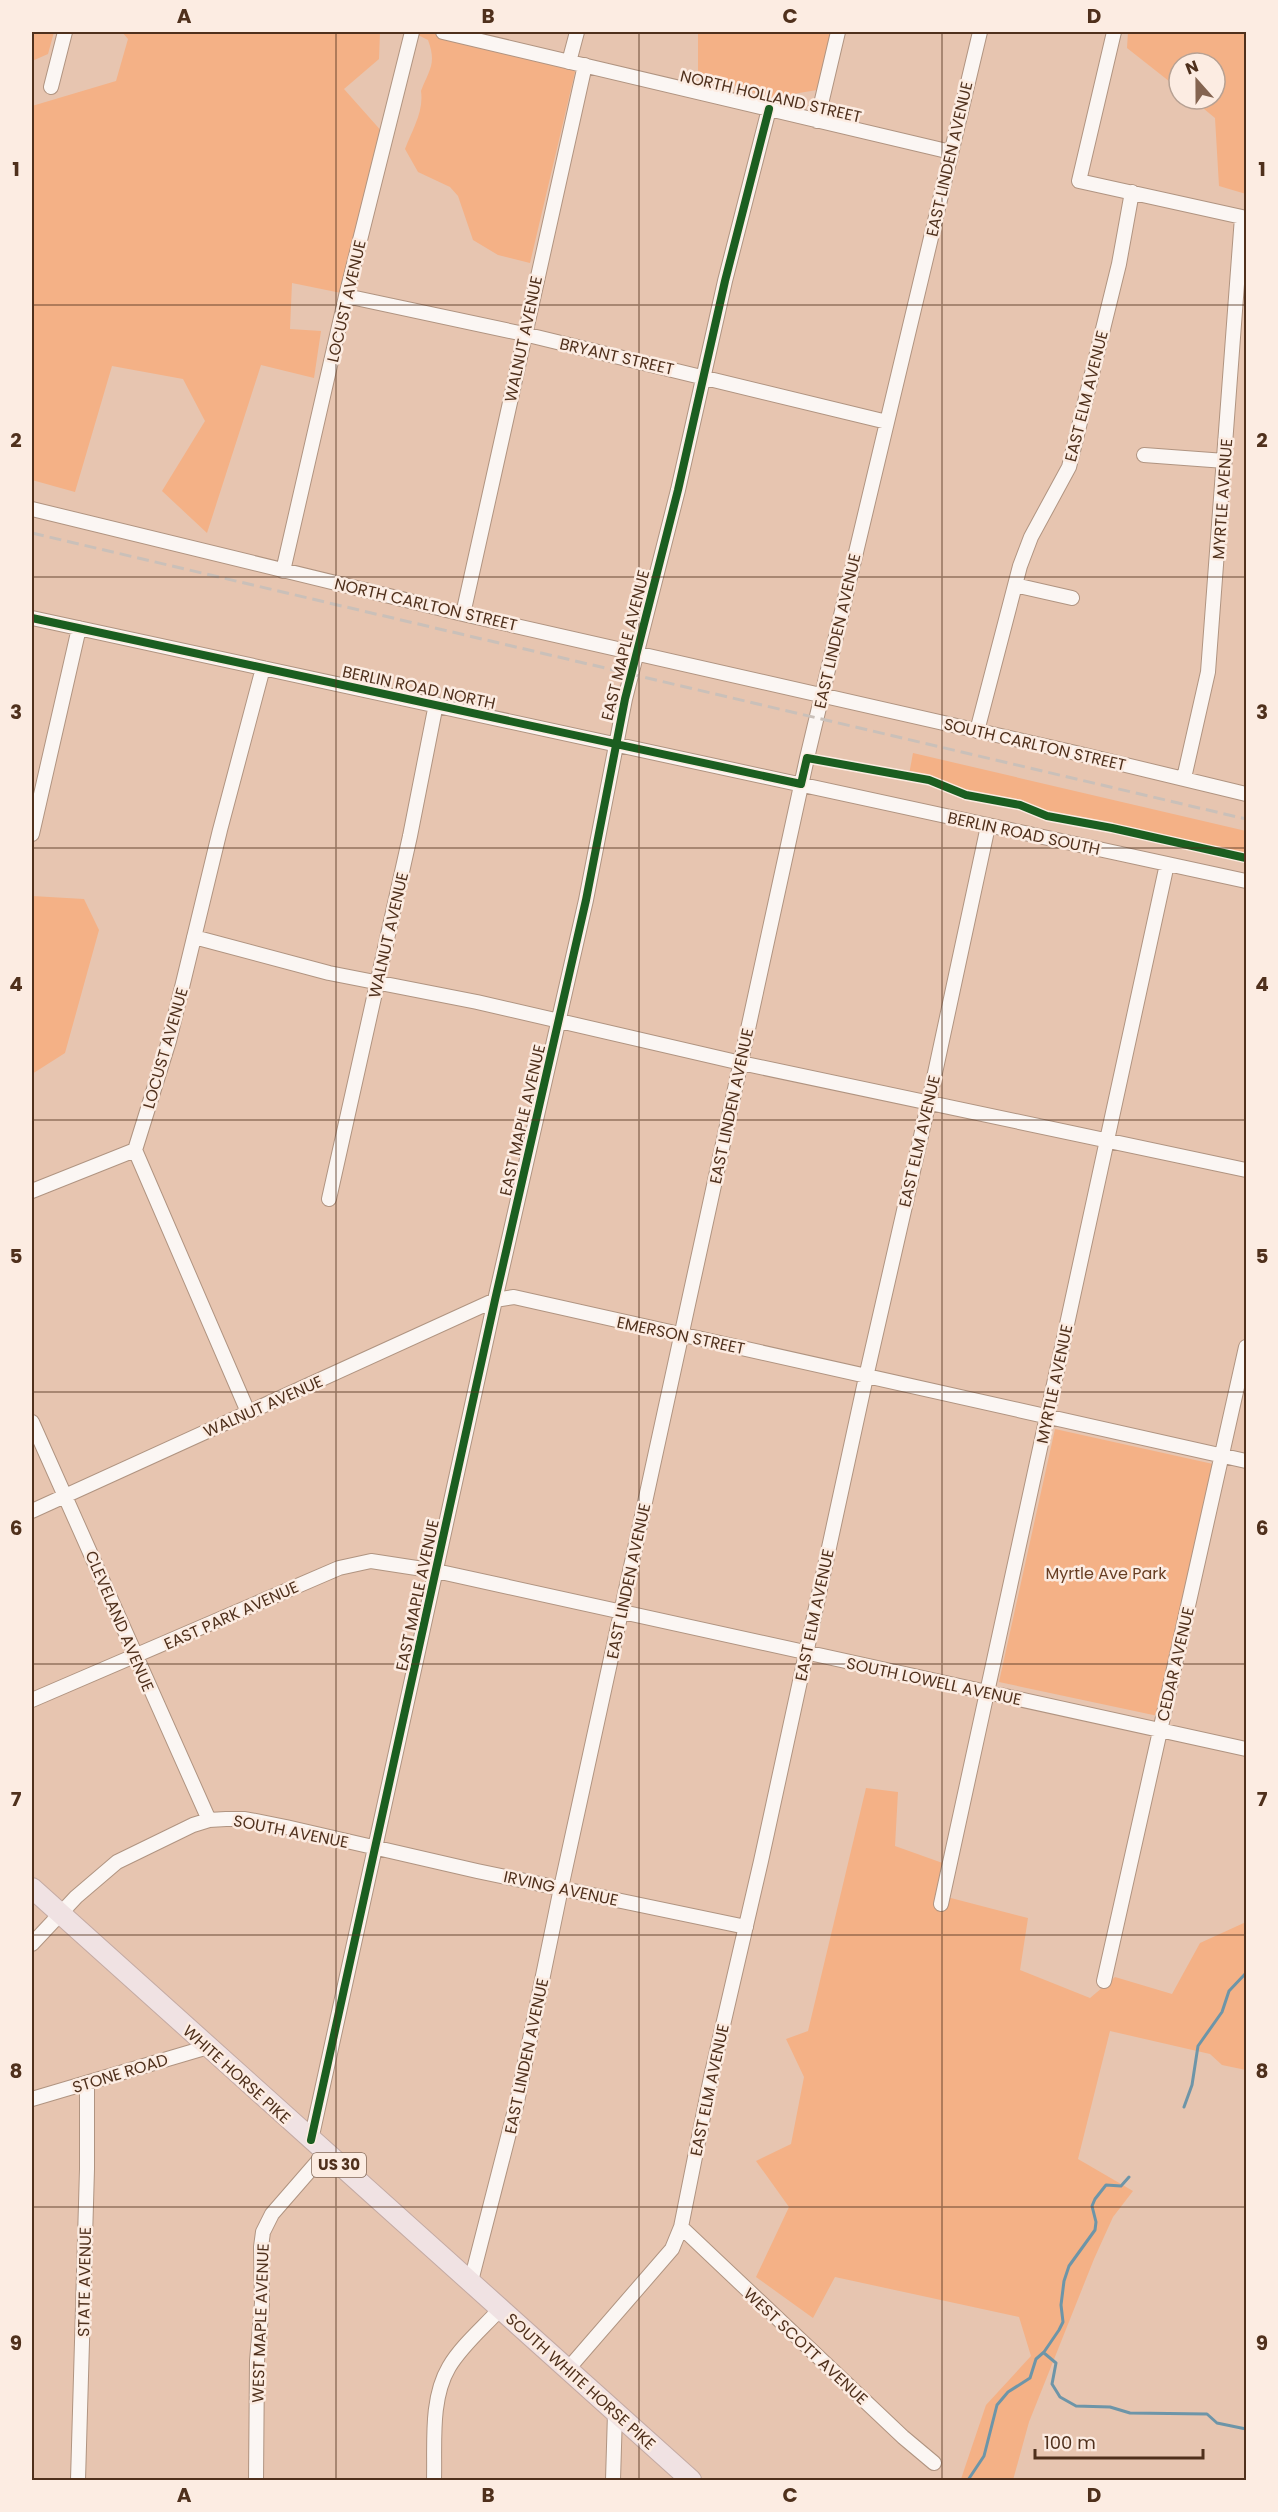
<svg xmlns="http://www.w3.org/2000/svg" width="1278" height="2512" font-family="Poppins,sans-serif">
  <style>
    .green { fill: #f4b186 }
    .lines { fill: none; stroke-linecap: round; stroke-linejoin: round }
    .stream { stroke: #6d95a8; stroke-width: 3 }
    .minor-casing { stroke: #b09481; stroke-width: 16 }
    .highway-casing { stroke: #c4aaa3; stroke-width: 22 }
    .minor { stroke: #fbf6f3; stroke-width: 14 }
    .highway { stroke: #f0e2e3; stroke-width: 20 }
    .rail { stroke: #cac0b9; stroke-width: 3; stroke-dasharray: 12 6; stroke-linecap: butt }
    .cycleway-casing { stroke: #fcece2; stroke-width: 11 }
    .cycleway { stroke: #1b5e20; stroke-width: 8 }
    .grid { fill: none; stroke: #4f301c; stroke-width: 1.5; stroke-opacity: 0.55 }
    .labels { text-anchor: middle; stroke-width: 5; stroke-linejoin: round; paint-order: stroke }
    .shield { fill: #fcece2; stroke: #836857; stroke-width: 1.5 }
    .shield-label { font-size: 15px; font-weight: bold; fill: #4f301c }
    .street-label { font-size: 16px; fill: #4f301c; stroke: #fcece2 }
    .park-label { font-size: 16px; fill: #673d22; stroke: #fcece2 }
    .neatline { fill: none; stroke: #4f301c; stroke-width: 2 }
    .grid-label { font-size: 20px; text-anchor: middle; font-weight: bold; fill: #4f301c }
  </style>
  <rect width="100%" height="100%" fill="#e7c5b0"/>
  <path class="green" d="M32,32h22l-6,22 -16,7z
    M122,32h258l-1,27 -35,30 40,45 -38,160 -54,-11 -2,46 31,2 -7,47 -53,-13 -54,168 -45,-42 43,-70 -22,-42 -71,-13 -37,126 -43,-12v-374l84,-25 12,-42z
    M417,32h14l144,34v6l-45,191 -32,-8 -25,-15 -15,-44 -8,-9 -32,-15 -13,-23c7,-19 19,-37 16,-58 8,-21 16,-27 7,-51l-12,-6z
    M698,32h134l-15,58 -48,8 -71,-26z
    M1128,32h118v162l-27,-8 -4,-68 -23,-19h23v-36h-36v26l-52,-41z
    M913,753l333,78v24l-338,-75z
    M32,896l52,3 15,31 -34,123 -33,21z
    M1055,1429l158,35 -55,252 -159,-34z
    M866,1788l32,4 -3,54 56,20 -4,31 81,21 -8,52 70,28 25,-21 57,17 28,-51 46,-21v148l-24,-5 -12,-11 -100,-23 -32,128 55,32 -20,26 -19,42 -65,163 -16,58h-59l7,-1 25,-74 45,-49 -12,-39 -184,-40 -22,41 -57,-41 33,-70 -33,-46 35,-17 13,-67 -18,-38 22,-8z"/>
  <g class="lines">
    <path class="stream" d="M1184,2107l8,-22 6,-39 24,-34 7,-21 17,-18
      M1044,2353l12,10 -4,21 8,13 16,9 34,1 20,6 77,1 10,9 29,6
      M968,2480l16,-24 13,-51 11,-13 22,-14 6,-19 8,-7 15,-22 4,-8 -2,-17 3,-24 5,-15 26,-36 1,-8 -4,-16 3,-7 11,-14 15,1 8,-9"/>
    <defs>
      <path id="minor" d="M443,32l508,120
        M1114,32l-35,149 163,36 -34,455 -24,106
        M569,62l8,-30
        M51,87l14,-55
        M817,121l21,-89
        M346,296l178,38 363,88
        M1144,455l81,6
        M32,509l431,105 613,139 170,41
        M283,571l63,-275 66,-264
        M1015,585l57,13
        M463,614l122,-549
        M32,618l1214,263
        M977,731l43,-165 11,-29 38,-70 50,-203 13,-72
        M32,834l47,-206
        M194,937l135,36 148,29 264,61 505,107
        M32,1191l103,-41
        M329,1199l81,-363 26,-132
        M248,1412l-113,-262 34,-109 51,-211 43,-162
        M32,1422l177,398
        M32,1511l463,-211 19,-3 732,164
        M32,1700l307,-132 32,-7 65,10 810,178
        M941,1904l226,-1040
        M32,1944l44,-47 41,-35 76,-37 16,-5 17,-1h19l41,8 191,44 269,56
        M1104,1981l142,-634
        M32,2099l176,-52
        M311,2140l184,-840 91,-400 39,-201 53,-209 47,-209 44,-172
        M681,2227l222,210 31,26
        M471,2281l46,-179 44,-214 246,-1130 173,-726
        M568,2369l104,-120 9,-22 30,-150 50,-216 105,-484 63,-276 59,-275
        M78,2480l9,-311v-86
        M256,2480l1,-119 5,-58 -1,-56 2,-15 9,-18 53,-61
        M434,2480c1,-36 -4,-81 15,-113 13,-22 35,-40 52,-59
        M613,2480l2,-67"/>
      <path id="highway" d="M32,1888l659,592"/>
    </defs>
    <use href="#minor" class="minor-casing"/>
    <use href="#highway" class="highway-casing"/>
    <use href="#minor" class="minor"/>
    <use href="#highway" class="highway"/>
    <path class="rail" d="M32,533l1214,286"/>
    <defs>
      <path id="cycleway" d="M32,618l769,166 6,-26 122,22 37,15 54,10 27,11 65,12 134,30
        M311,2140l184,-840 91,-400 39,-201 53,-209 47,-209 44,-172"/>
    </defs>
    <use href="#cycleway" class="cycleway-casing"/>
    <use href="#cycleway" class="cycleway"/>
  </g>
  <path class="grid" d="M336,32v2448M639,32v2448M942,32v2448M32,305h1214M32,577h1214M32,848h1214M32,1120h1214M32,1392h1214M32,1664h1214M32,1935h1214M32,2207h1214"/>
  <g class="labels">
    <rect class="shield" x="312" y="2153" width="54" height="24" rx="4.5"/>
    <g class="shield-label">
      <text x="339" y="2170">US 30</text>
    </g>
    <g class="street-label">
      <text transform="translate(771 96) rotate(13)" y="6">NORTH HOLLAND STREET</text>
      <text transform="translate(949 159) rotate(-77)" y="6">EAST LINDEN AVENUE</text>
      <text transform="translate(346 301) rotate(-77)" y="6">LOCUST AVENUE</text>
      <text transform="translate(523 339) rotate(-78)" y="6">WALNUT AVENUE</text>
      <text transform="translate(617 356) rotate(13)" y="6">BRYANT STREET</text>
      <text transform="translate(1086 396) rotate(-76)" y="6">EAST ELM AVENUE</text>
      <text transform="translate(1222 499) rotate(-86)" y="6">MYRTLE AVENUE</text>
      <text transform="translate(426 604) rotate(13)" y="6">NORTH CARLTON STREET</text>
      <text transform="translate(837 631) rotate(-77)" y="6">EAST LINDEN AVENUE</text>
      <text transform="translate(625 645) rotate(-76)" y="6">EAST MAPLE AVENUE</text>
      <text transform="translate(419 687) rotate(12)" y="6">BERLIN ROAD NORTH</text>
      <text transform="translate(1035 744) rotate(13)" y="6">SOUTH CARLTON STREET</text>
      <text transform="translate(1024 833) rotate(12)" y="6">BERLIN ROAD SOUTH</text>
      <text transform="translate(388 935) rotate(-77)" y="6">WALNUT AVENUE</text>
      <text transform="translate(165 1048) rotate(-74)" y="6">LOCUST AVENUE</text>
      <text transform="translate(731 1106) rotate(-78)" y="6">EAST LINDEN AVENUE</text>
      <text transform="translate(522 1120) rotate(-77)" y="6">EAST MAPLE AVENUE</text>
      <text transform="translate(919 1141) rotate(-77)" y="6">EAST ELM AVENUE</text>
      <text transform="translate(681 1335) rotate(12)" y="6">EMERSON STREET</text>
      <text transform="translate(1054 1384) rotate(-78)" y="6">MYRTLE AVENUE</text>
      <text transform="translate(263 1406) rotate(-24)" y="6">WALNUT AVENUE</text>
      <text transform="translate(628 1581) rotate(-78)" y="6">EAST LINDEN AVENUE</text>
      <text transform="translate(417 1595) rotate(-78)" y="6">EAST MAPLE AVENUE</text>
      <text transform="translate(231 1615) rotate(-24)" y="6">EAST PARK AVENUE</text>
      <text transform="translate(814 1615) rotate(-78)" y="6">EAST ELM AVENUE</text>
      <text transform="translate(120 1621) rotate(67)" y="6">CLEVELAND AVENUE</text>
      <text transform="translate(1175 1664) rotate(-77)" y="6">CEDAR AVENUE</text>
      <text transform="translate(934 1681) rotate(12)" y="6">SOUTH LOWELL AVENUE</text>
      <text transform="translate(291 1831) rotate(11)" y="6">SOUTH AVENUE</text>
      <text transform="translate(561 1888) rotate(12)" y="6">IRVING AVENUE</text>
      <text transform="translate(526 2056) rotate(-78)" y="6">EAST LINDEN AVENUE</text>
      <text transform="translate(120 2073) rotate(-17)" y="6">STONE ROAD</text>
      <text transform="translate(237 2074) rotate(42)" y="6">WHITE HORSE PIKE</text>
      <text transform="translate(709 2090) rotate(-78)" y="6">EAST ELM AVENUE</text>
      <text transform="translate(84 2282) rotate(-89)" y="6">STATE AVENUE</text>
      <text transform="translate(260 2323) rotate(-88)" y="6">WEST MAPLE AVENUE</text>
      <text transform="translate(806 2346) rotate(43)" y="6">WEST SCOTT AVENUE</text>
      <text transform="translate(581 2381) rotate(42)" y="6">SOUTH WHITE HORSE PIKE</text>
    </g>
    <g class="park-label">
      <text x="1106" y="1579">Myrtle Ave Park</text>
    </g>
  </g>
  <rect width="1278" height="2512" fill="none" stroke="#fcece2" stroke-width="66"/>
  <g transform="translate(1197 81) rotate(339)"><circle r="28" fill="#fcece2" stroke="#b7a193" stroke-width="1.5"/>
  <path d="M0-4.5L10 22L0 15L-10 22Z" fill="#846450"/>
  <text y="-9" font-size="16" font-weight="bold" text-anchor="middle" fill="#4f301c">N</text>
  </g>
  <path d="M1035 2449v9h168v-9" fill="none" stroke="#4f301c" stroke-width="3"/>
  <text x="1044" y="2449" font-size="18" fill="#4f301c" stroke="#fcece2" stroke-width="4.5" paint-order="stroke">100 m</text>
  <rect x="33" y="33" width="1212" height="2446" class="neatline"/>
  <g class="grid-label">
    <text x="184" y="23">A</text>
    <text x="488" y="23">B</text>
    <text x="790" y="23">C</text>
    <text x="1094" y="23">D</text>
    <text x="16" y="176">1</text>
    <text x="1262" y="176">1</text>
    <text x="16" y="447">2</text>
    <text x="1262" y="447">2</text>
    <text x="16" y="719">3</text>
    <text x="1262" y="719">3</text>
    <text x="16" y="991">4</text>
    <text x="1262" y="991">4</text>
    <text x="16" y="1263">5</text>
    <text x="1262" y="1263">5</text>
    <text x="16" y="1535">6</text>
    <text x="1262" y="1535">6</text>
    <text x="16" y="1806">7</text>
    <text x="1262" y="1806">7</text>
    <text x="16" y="2078">8</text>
    <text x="1262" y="2078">8</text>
    <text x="16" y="2350">9</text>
    <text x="1262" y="2350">9</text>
    <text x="184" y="2502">A</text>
    <text x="488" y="2502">B</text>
    <text x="790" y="2502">C</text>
    <text x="1094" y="2502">D</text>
  </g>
</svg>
